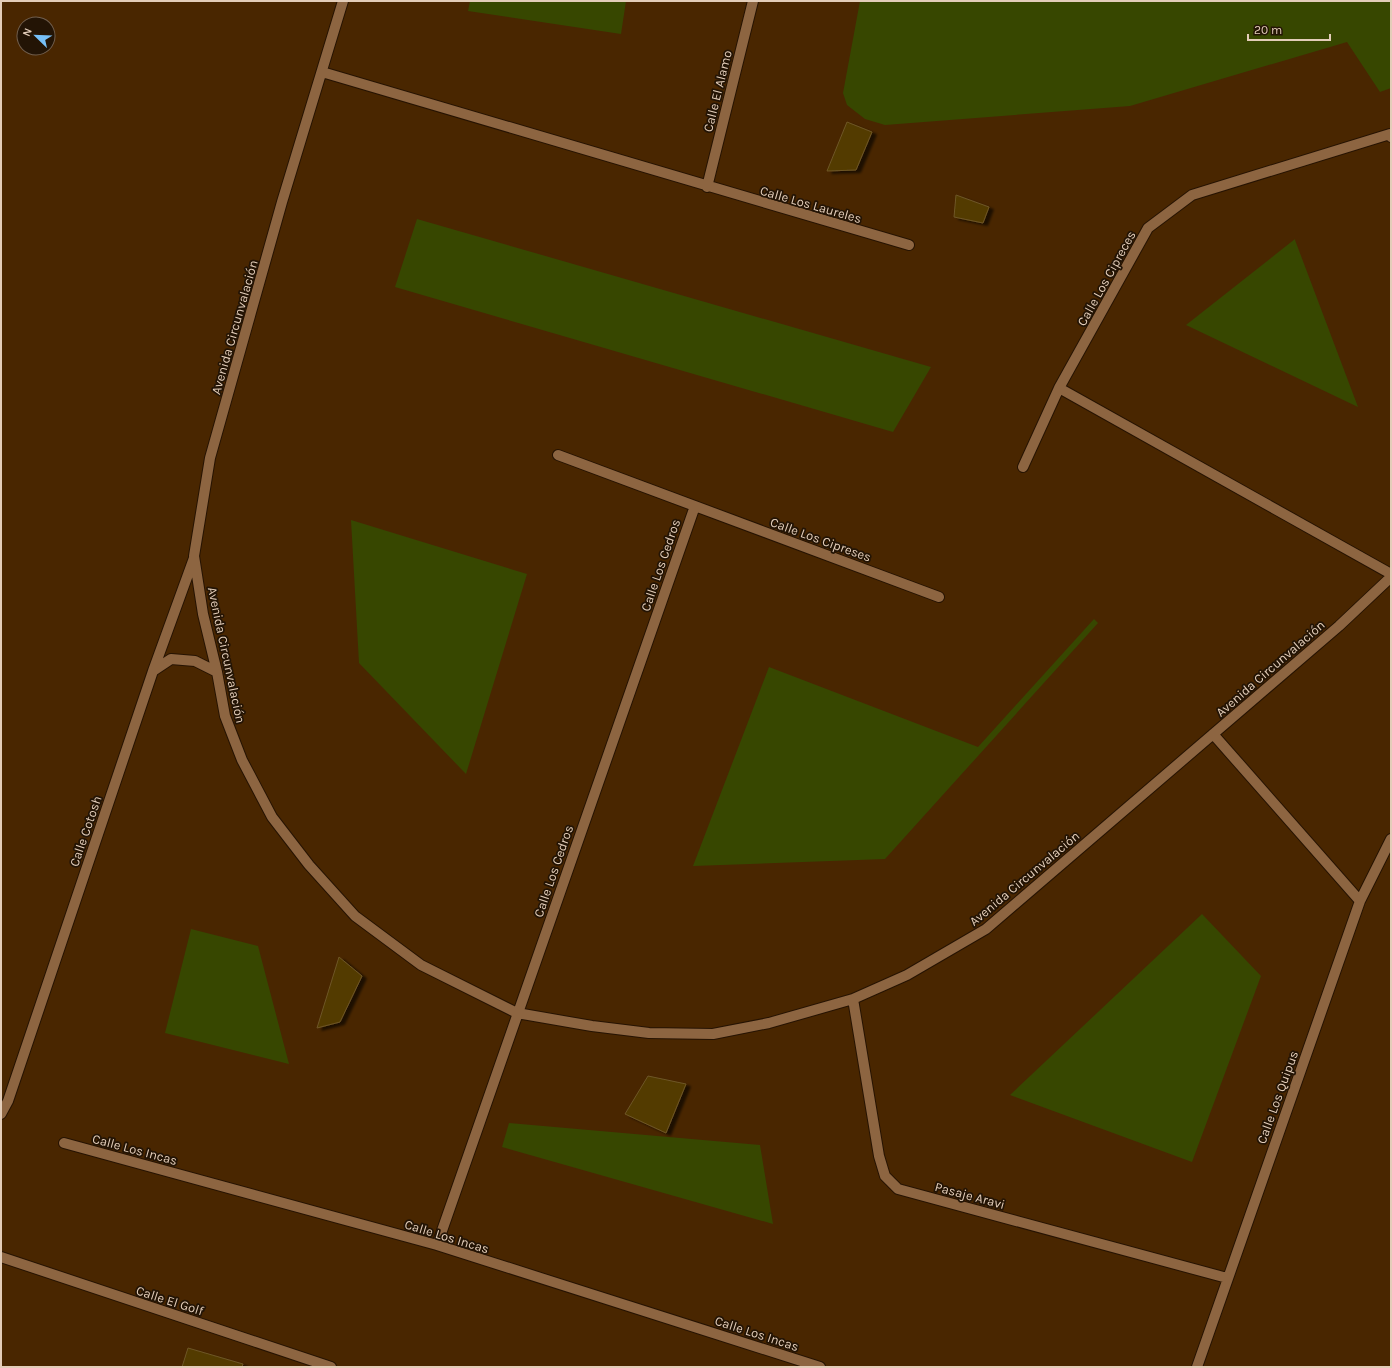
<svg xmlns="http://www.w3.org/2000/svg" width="1392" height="1368" font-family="Karla,sans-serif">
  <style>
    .green { fill: #374700 }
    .building { fill: #533b00; stroke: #6e5626; filter: url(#shadow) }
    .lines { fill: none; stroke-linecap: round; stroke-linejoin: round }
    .minor-casing { stroke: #261302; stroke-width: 12 }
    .tertiary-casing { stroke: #261302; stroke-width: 12 }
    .minor { stroke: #8d6541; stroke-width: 10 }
    .tertiary { stroke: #8d6541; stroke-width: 10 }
    .labels { text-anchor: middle; stroke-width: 3.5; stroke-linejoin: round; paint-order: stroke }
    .street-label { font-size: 13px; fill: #e3cdb9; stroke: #231405 }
  </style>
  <defs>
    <filter id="shadow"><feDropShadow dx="4.5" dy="2.5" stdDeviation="1" flood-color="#0009"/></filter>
  </defs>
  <rect width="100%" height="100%" fill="#492600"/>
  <path class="green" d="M470,1h156l-5,33 -153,-23z
    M860,1h531v87l-11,4 -33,-50 -217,64 -245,19 -20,-6 -18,-14 -4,-12z
    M417,219l514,148 -38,65 -498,-145z
    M1295,239v1l63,167 -172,-82z
    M351,520l176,54 -61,200 -107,-111z
    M1094,619l4,4 -213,236 -192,7 76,-199 209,80z
    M1202,914l59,62 -69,186 -182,-67z
    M191,929l67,17 31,118 -124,-31z
    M509,1123l251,22 13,79 -271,-77z"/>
  <path class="building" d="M847,122l25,10 -16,38 -29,1z
    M956,195l33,12 -6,16 -29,-6z
    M339,957l23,19 -22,46 -23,6z
    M648,1076l38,8 -20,49 -41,-19z
    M188,1348l55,16 -1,3h-60z"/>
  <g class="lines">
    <defs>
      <path id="minor" d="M343,1l-61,201 -72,256 -16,98 9,58 14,58 8,44 17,44 30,57 37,48 46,51 66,49 96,48 75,13 57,7 64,1 56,-11 84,-24 54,-24 79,-46 353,-303 52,-49
        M322,72l587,173
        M707,187l46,-186
        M1059,388l332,186
        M558,455l381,142
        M1023,467l36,-79 89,-160 44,-33 198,-61 1,3
        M153,671l18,-12 24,2 22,11
        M1213,734l147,167
        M853,999l26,157 6,20 13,13 329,89
        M1,1114l7,-13 145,-430 41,-113
        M64,1143l373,102 383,122
        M437,1245l258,-739
        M1197,1367l163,-466 31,-62"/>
      <path id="tertiary" d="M1,1257l330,110"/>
    </defs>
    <use href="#minor" class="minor-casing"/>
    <use href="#tertiary" class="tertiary-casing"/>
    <use href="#minor" class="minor"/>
    <use href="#tertiary" class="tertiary"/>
  </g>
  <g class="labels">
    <g class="street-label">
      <text transform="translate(717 91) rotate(-76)" y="5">Calle El Alamo</text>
      <text transform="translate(811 204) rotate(16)" y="5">Calle Los Laureles</text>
      <text transform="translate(1106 278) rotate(-61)" y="5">Calle Los Cipreces</text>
      <text transform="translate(234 327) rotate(-74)" y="5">Avenida Circunvalación</text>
      <text transform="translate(821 539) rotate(20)" y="5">Calle Los Cipreses</text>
      <text transform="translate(660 565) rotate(-71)" y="5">Calle Los Cedros</text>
      <text transform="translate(227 655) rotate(78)" y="5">Avenida Circunvalación</text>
      <text transform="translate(1270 668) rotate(-41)" y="5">Avenida Circunvalación</text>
      <text transform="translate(85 831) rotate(-71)" y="5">Calle Cotosh</text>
      <text transform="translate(553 871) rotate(-71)" y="5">Calle Los Cedros</text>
      <text transform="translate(1024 878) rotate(-40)" y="5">Avenida Circunvalación</text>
      <text transform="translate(1277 1097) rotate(-70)" y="5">Calle Los Quipus</text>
      <text transform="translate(135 1149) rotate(15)" y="5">Calle Los Incas</text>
      <text transform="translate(970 1195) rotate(15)" y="5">Pasaje Aravi</text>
      <text transform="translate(447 1236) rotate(17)" y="5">Calle Los Incas</text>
      <text transform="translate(170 1300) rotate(18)" y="5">Calle El Golf</text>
      <text transform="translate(757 1333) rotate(18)" y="5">Calle Los Incas</text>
    </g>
  </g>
  <rect width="1392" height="1368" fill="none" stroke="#e3cdb9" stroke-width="4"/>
  <g transform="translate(36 36) rotate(293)"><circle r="19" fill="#231405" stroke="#705e4d"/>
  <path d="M0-3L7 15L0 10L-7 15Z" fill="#77c0f7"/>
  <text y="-6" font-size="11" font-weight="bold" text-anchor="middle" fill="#e3cdb9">N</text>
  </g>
  <path d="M1248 34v6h82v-6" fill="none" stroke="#e3cdb9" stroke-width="2"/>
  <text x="1254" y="34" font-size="12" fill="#e3cdb9" stroke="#231405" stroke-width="3" paint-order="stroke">20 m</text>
</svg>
